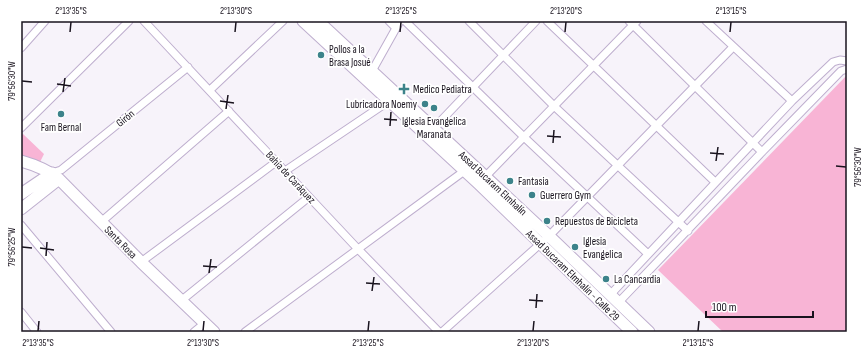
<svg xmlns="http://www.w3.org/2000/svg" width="868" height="353" font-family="'Sofia Sans Condensed',sans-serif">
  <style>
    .green { fill: #f8b4d5 }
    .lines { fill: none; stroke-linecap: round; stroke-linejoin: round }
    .street-casing { stroke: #beaece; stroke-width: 9 }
    .secondary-casing { stroke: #beaece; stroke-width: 13 }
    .street { stroke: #fff; stroke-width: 7 }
    .secondary { stroke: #fff; stroke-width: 11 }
    .ticks { fill: none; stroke: #19131e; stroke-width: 1.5 }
    .poi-dot { fill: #3c838a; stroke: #fff; stroke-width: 1.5 }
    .labels { text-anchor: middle; stroke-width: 3.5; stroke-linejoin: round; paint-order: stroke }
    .poi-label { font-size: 11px; fill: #19131e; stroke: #fff; text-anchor: start }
    .street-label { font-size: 11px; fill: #19131e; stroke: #fff }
    .neatline { fill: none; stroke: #19131e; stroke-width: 1.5 }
    .ticks-label { font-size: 10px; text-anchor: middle; fill: #19131e }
  </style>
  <rect width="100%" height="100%" fill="#f7f3fa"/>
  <path class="green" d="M847,75v257h-124l-65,-62z
    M23,134l21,20 -4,8 -19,-6v-20z"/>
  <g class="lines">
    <defs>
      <path id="street" d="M144,21l213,227 82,84
        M389,21l7,7
        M405,21l120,117 123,116
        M469,21l86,86 133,124
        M547,21l168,161
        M629,21l133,131
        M706,21l86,80
        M21,48l24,-27
        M372,71l28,-50
        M210,90l73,-69
        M21,128l108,-107
        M434,128l102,-107
        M285,171l104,-70
        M52,173l9,-3 127,-103
        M483,179l154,-158
        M101,222l128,-111
        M21,225l90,107
        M141,262l135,-100
        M610,295l182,-194 41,-39 7,-2 7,1
        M182,300l127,-103
        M618,303l144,-151 79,-81 6,-2
        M21,312l16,20
        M194,332l11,-9
        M245,332l222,-163
        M442,332l107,-96 184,-189"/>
      <path id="secondary" d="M303,21l176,163 153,148
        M318,21l231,215 100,96
        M21,161c14,4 27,9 38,18l82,83 73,70
        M21,194l31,-21
        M21,209l38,-30"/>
    </defs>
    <use href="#street" class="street-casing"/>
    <use href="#secondary" class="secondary-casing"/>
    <use href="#street" class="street"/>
    <use href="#secondary" class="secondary"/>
  </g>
  <path class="ticks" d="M70,32l1,-10M235,32l1,-10M400,32l1,-10M565,32l1,-10M730,32l1,-10M22,81l10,1M57,84l14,2M63,92l2,-14M220,101l14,2M226,109l2,-14M384,119l13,1M390,126l1,-14M547,136l14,1M553,143l1,-13M710,153l14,1M716,161l2,-14M836,166l10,1M22,247l10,1M40,248l14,2M46,256l1,-14M203,266l14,1M209,273l2,-14M366,283l14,1M372,291l2,-14M529,300l14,1M536,308l1,-14M38,331l1,-10M203,331l1,-10M368,331l1,-10M533,331l1,-10M698,331l1,-10"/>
  <g class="poi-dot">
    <circle cx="321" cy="55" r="4"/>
    <path d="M402 83h4v4h4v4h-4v4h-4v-4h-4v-4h4z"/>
    <circle cx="425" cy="104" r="4"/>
    <circle cx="434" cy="108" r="4"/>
    <circle cx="61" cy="114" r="4"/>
    <circle cx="510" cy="181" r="4"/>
    <circle cx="532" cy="195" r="4"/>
    <circle cx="547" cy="221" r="4"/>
    <circle cx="575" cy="247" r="4"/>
    <circle cx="606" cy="279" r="4"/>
  </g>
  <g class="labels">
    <g class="poi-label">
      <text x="329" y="53">Pollos a la<tspan x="329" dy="13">Brasa Josué</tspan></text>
      <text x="413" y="93">Medico Pediatra</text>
      <text x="417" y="108" text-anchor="end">Lubricadora Noemy</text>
      <text x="434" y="125" text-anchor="middle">Iglesia Evangelica<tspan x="434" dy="13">Maranata</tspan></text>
      <text x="61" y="131" text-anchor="middle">Fam Bernal</text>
      <text x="518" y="185">Fantasia</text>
      <text x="540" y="199">Guerrero Gym</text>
      <text x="555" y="225">Repuestos de Bicicleta</text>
      <text x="583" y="245">Iglesia<tspan x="583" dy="13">Evangelica</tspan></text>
      <text x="614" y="283">La Cancardia</text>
    </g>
    <g class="street-label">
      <text transform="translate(125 118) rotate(-39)" y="4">Girón</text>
      <text transform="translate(291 177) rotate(47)" y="4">Bahía de Caráquez</text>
      <text transform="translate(493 183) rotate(43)" y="4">Assad Bucaram Elmhalín</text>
      <text transform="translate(121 242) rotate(45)" y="4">Santa Rosa</text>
      <text transform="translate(573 275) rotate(44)" y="4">Assad Bucaram Elmhalín - Calle 29</text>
    </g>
  </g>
  <rect width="868" height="353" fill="none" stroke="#ffffff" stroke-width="44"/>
  <path d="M706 311v6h107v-6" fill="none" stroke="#19131e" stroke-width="2"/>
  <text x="712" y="311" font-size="12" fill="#19131e" stroke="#ffffff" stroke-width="3" paint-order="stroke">100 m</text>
  <rect x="22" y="22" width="824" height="309" class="neatline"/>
  <g class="ticks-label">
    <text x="71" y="14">2°13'35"S</text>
    <text x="236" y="14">2°13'30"S</text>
    <text x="401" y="14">2°13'25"S</text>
    <text x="566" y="14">2°13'20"S</text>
    <text x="731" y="14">2°13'15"S</text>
    <text transform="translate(11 81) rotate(-90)" y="4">79°56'30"W</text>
    <text transform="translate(857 167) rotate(-90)" y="4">79°56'30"W</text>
    <text transform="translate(11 247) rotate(-90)" y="4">79°56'25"W</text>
    <text x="38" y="346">2°13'35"S</text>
    <text x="203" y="346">2°13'30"S</text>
    <text x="368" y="346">2°13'25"S</text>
    <text x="533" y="346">2°13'20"S</text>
    <text x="698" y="346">2°13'15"S</text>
  </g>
</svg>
